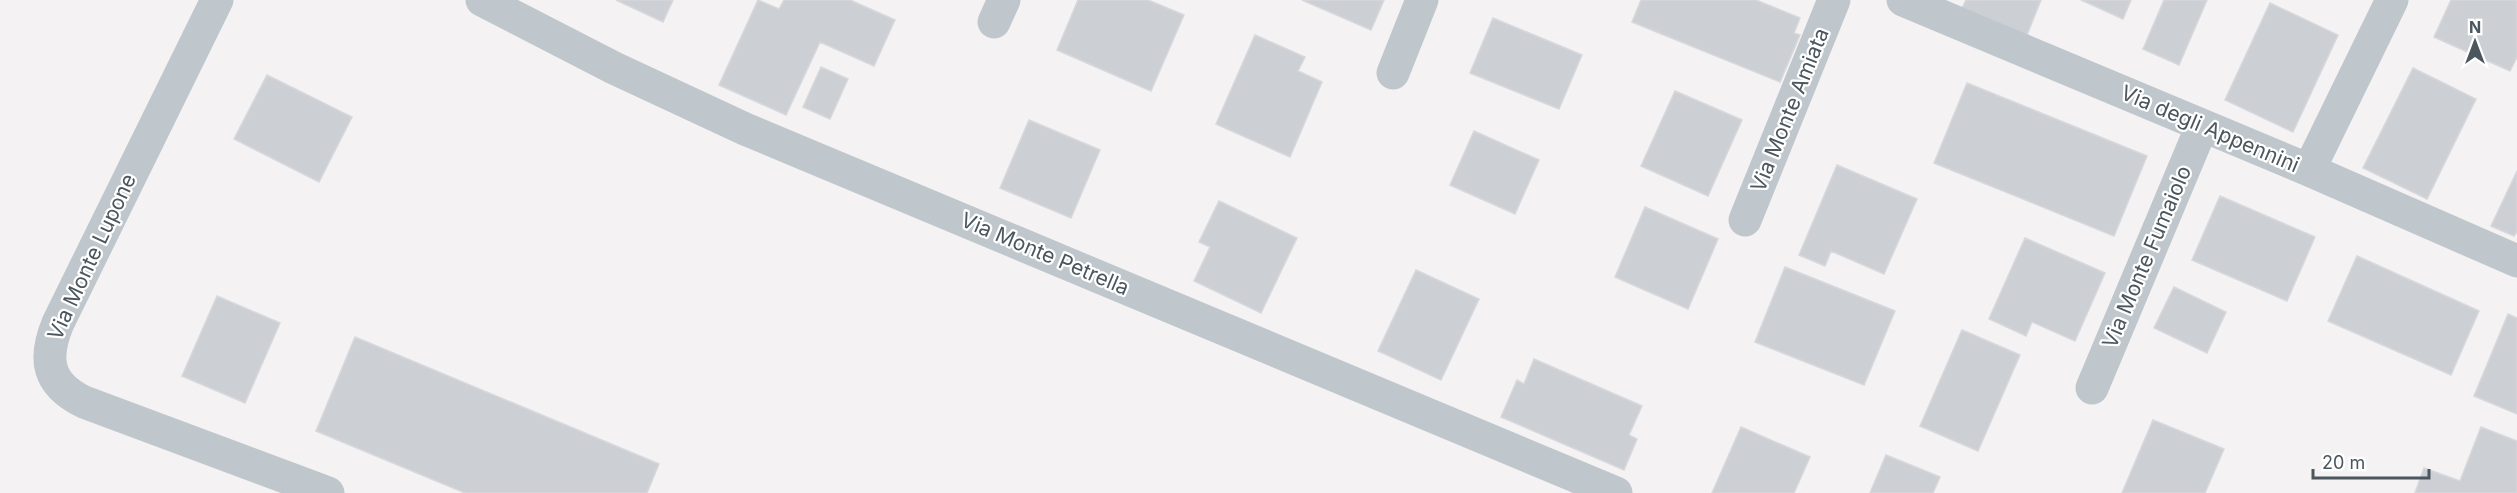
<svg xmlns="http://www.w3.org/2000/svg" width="2517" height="493" font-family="Inter,sans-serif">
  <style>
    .building { fill: #cccfd4; stroke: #d6d8dc; stroke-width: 1.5 }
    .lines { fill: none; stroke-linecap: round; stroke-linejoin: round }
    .street { stroke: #bfc7cd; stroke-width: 33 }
    .labels { text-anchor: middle; stroke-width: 4.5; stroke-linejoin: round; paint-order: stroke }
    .street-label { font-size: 21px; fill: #4b565e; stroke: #fff }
  </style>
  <rect width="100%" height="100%" fill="#f4f2f2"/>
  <path class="building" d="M616,0h57l-10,22z
    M758,0l21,9 5,-9h66l45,20 -21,46 -54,-24 -34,73 -67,-30z
    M1078,0h70l36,15 -33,76 -94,-41z
    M1302,0h82l-13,30z
    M1641,0h115l44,18 -6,15 6,2 -20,47 -148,-60z
    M1966,0h75l-14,35 -65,-27z
    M2081,0h50l-8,19z
    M2164,0h43l-28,65 -36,-16z
    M2451,0h66v57l-7,14 -76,-34z
    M2270,3l68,32 -45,97 -68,-32z
    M1493,18l89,37 -23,54 -89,-36z
    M1255,35l50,22 -7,14 24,11 -32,75 -74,-33z
    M821,67l27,12 -18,40 -27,-12z
    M2413,68l63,31 -49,100 -64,-31z
    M267,75l85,42 -33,65 -85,-43z
    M1967,83l180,73 -33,80 -180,-73z
    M1675,91l67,29 -34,76 -67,-30z
    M1029,120l71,30 -29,68 -71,-30z
    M1474,131l65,29 -24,54 -65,-29z
    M1837,165l80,34 -33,75 -53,-23 -6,15 -26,-11z
    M2517,171v61l-3,4 -23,-10z
    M2220,196l95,41 -28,64 -95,-41z
    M1219,201l78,37 -36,75 -67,-32 16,-34 -11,-5z
    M1645,207l73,32 -30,70 -73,-32z
    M2025,238l80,35 -30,68 -43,-19 -6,14 -37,-17z
    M2357,256l122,55 -28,64 -123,-54z
    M1785,267l110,44 -31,74 -109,-43z
    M1416,270l63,29 -38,81 -63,-29z
    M2174,287l52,25 -19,41 -53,-25z
    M217,296l63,27 -35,80 -63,-27z
    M2508,314l9,4v96l-43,-18z
    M1962,330l58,25 -42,96 -58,-25z
    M355,337l304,127 -12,29h-182l-149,-62z
    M1534,359l108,47 -13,29 8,4 -13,31 -123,-53 16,-37 7,4z
    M2153,420l71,29 -19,44h-83z
    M1741,427l69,30 -16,36h-82z
    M2481,427l36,14v52h-102l9,-25 36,13z
    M1886,455l54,22 -7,16h-63z"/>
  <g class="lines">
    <path class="street" d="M217,0l-159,323c-15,36 -11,61 26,79l244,91
      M482,0l132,68 131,61 871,364
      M1903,0l406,170 208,91
      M994,22l10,-22
      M1393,73l29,-73
      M2309,170l83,-170
      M1745,220l89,-220
      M2092,388l110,-262"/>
  </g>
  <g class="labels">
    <g class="street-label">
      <text transform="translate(1790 110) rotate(-68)" y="7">Via Monte Amiata</text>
      <text transform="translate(2210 129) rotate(23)" y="7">Via degli Appennini</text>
      <text transform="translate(1045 254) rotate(23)" y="7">Via Monte Petrella</text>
      <text transform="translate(92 257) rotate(-65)" y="7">Via Monte Lupone</text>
      <text transform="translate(2147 257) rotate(-67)" y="7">Via Monte Fumaiolo</text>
    </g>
  </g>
  <g transform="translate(2475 42)" stroke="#ffffff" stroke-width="4.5" paint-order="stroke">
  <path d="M0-4.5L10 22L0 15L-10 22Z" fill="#4b565e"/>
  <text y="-9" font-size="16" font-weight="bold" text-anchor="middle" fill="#4b565e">N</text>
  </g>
  <path d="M2313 469v9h116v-9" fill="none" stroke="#4b565e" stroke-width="3"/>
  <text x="2322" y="469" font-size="18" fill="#4b565e" stroke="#ffffff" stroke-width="4.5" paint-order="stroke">20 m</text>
</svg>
